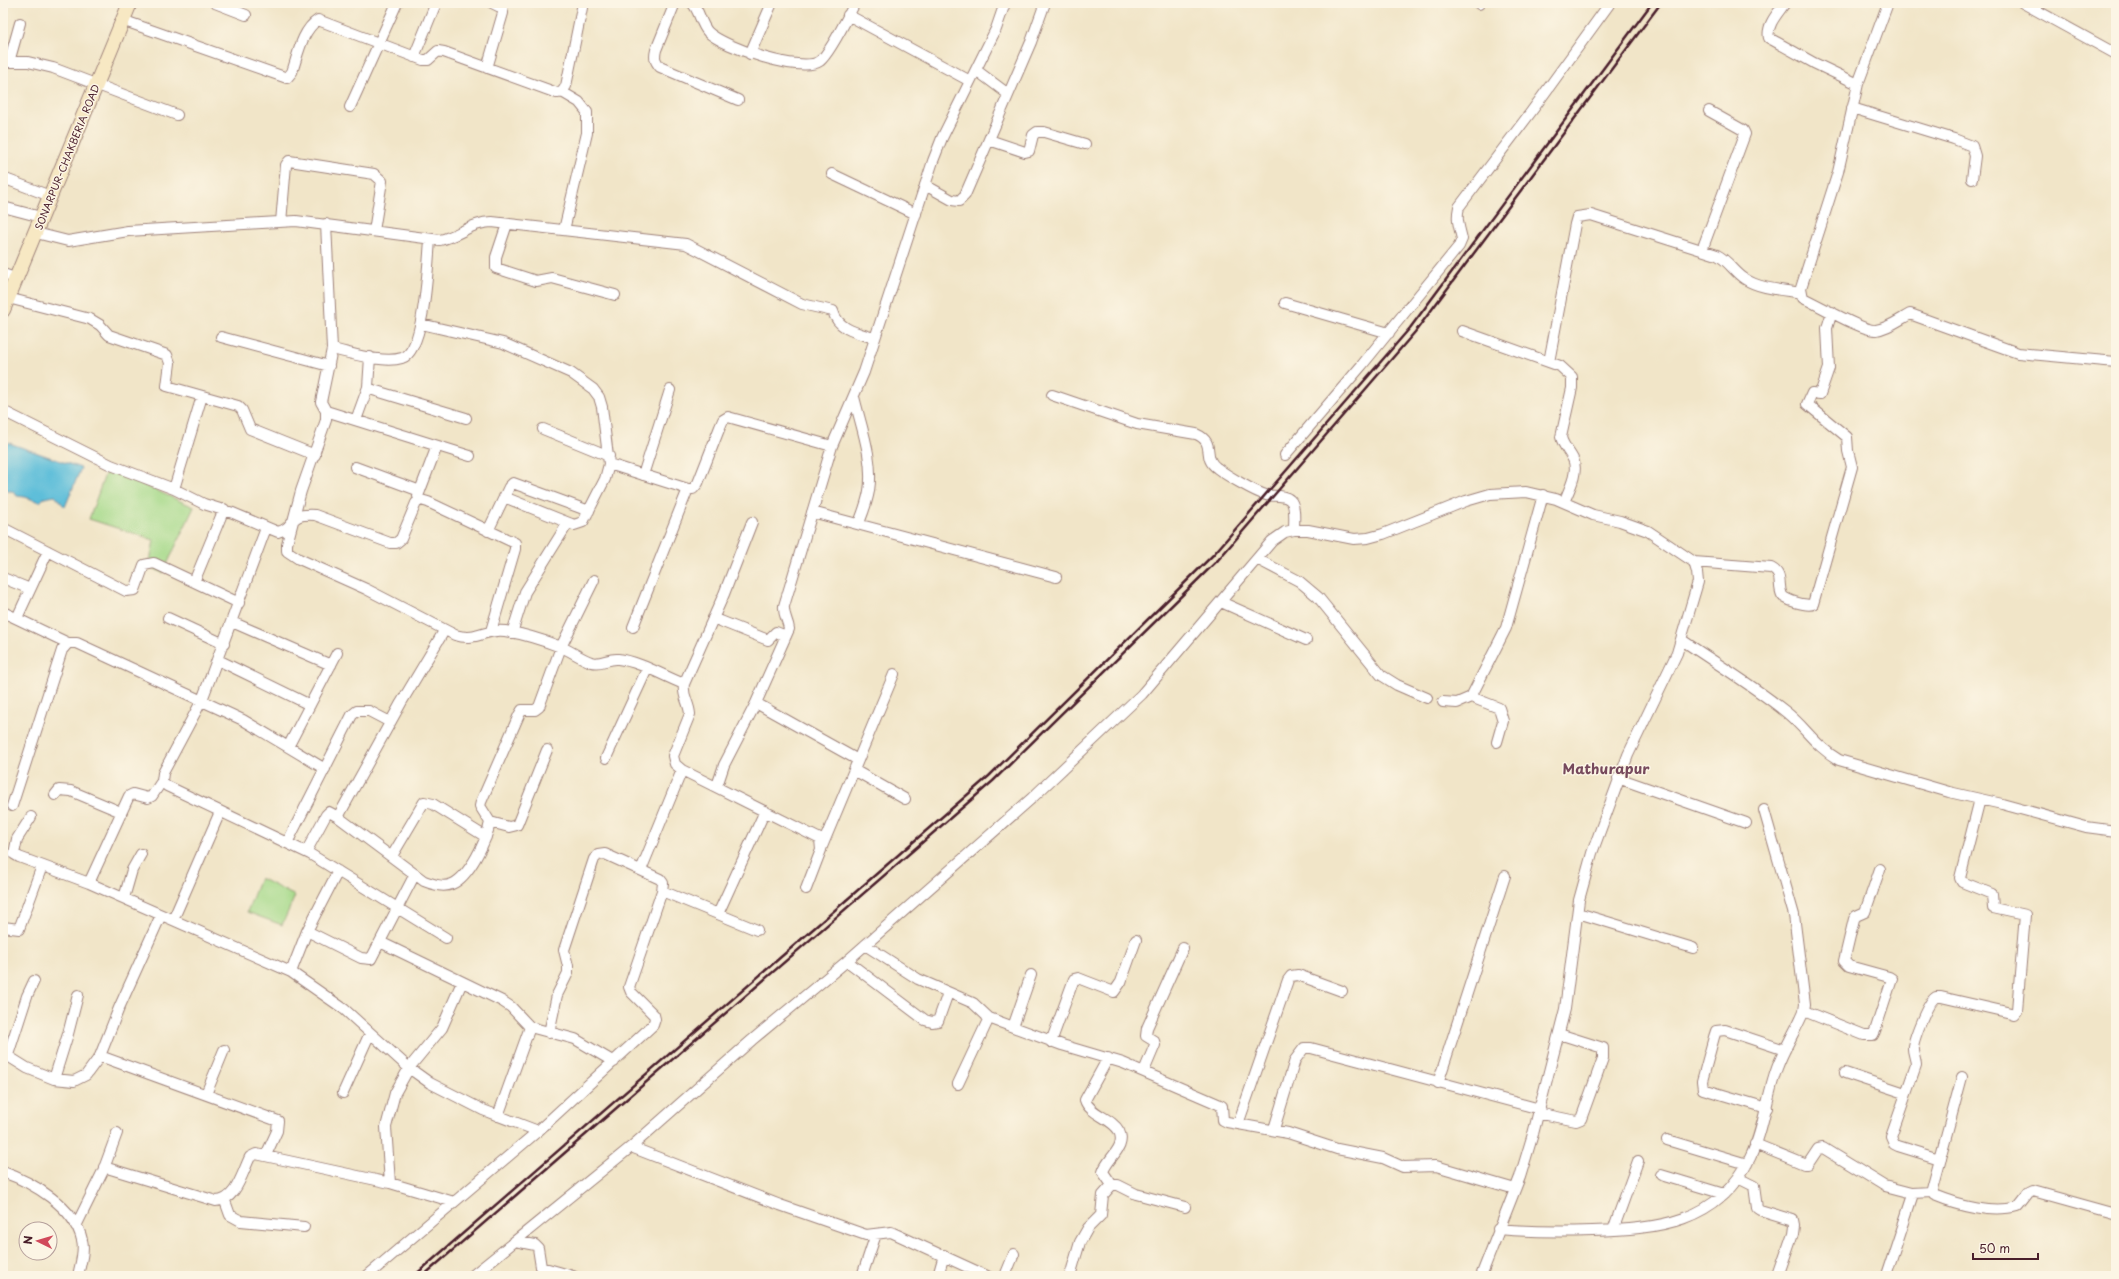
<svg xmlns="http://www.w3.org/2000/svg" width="2119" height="1279" font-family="'Playpen Sans',sans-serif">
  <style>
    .green { fill: #a5d989; stroke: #787c5a }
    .water { fill: #5bbdd9; stroke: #526e82 }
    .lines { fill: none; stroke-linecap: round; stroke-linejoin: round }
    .minor-casing { stroke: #9e827a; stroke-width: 12 }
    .secondary-casing { stroke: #9e827a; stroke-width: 16 }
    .minor { stroke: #fff; stroke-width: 10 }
    .secondary { stroke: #f7e8c3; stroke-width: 14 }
    .rail { stroke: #4a1f2b; stroke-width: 2.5 }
    .labels { text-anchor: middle; stroke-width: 3; stroke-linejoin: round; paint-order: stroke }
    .street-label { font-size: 10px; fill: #4a1f2b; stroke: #fcf5e5 }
    .district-label { font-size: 14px; font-weight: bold; fill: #76495c; stroke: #fcf5e5 }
  </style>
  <rect width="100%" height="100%" fill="#fcf5e5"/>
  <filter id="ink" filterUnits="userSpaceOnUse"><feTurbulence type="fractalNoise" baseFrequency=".025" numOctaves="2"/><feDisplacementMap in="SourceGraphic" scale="8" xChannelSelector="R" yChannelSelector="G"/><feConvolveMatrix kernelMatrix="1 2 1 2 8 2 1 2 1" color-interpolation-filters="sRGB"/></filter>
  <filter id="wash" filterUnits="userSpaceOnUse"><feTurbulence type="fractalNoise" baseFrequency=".012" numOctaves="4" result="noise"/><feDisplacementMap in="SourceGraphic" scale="16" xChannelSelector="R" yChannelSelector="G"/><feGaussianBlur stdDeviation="0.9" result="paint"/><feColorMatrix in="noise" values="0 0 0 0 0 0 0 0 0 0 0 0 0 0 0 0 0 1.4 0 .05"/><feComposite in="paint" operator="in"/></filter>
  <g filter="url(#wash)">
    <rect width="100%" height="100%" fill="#f1e5c8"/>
    <path class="green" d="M107,469l87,38 -31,66 -14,-6 5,-27 -65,-21z
      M260,878l35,18 -13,29 -35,-13z"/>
    <path class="water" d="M6,442l75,26 -16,39 -10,-11 -11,2 -4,4 -15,-5 -8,-1 -5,-5h-9v-38z"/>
  </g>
  <g filter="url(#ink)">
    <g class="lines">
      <defs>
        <path id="minor" d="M215,3l31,12
          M675,3l-19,47c-2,8 -1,11 4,17l78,33
          M692,3c8,8 8,20 16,29 15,15 94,42 112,29 11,-9 28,-45 35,-58
          M1785,3c-7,10 -19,22 -16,35l45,25 44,21
          M1888,3l-30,81 -20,88 -37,116 2,10c14,6 61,34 73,32 13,-2 23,-10 34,-16l108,39 98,9
          M2023,3l93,51
          M1479,4v-1
          M848,15l122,66
          M122,20l165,58 5,-6c6,-17 10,-42 26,-52l105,40h5l10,-9 6,1 113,41 5,-1 4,-6 17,-83
          M750,54l22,-51
          M414,57l22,-54
          M3,62h25l25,6 124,47
          M9,62l11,-39
          M487,68l16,-55 -1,-5 -10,-5
          M976,70l32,24
          M562,92l17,10 8,10v21l-23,97
          M350,107l47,-104
          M1852,108l102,31 18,7 3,10 -3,23
          M989,140l36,12 4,-1 4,-16 4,-3h7l41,12
          M832,174l84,40
          M3,178l47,18
          M925,185l27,15 7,1 6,-6 66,-153 14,-39
          M3,207l38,10
          M281,222l5,-57 3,-4 7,1 78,12 8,7 -8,50
          M326,224l6,125 -11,53 5,9v9l-25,71 -14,53v7l12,8 67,30 89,46c24,7 29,-7 50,-4 18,3 38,9 56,16 10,4 19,11 30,15 10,3 17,-4 27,-3 20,2 46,17 66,25
          M507,224l-11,33v11l40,13 16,-3 63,17
          M36,233l32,8 60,-10 168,-10 144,19c19,-4 32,-18 52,-18l194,22 116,60 31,7c5,19 25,22 41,27
          M1702,250l43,-116 -2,-4 -34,-19
          M3,274l12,4
          M8,298l82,21 10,6 9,10 58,20 3,8 -3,23 71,20 4,4 8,19 65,26
          M1285,303l104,30
          M421,324l82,19 68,30 22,16 6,8 3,10 7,57 -4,15 -22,43 -9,3 -70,-28
          M1462,331l98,35 12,11v11l-11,49c2,9 8,14 12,22 6,13 -4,31 -9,43
          M221,337l108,29
          M332,349c19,4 51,15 70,9 23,-6 26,-96 28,-118
          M370,357l-2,30 5,3 93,28
          M1549,362l26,-138 2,-7 14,-2 126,40c12,6 17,17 28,24 15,10 39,11 56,14
          M1052,395l85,29 59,10c21,9 5,23 21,34 9,7 38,24 49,27 7,2 18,-1 24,5 6,5 4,22 4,30
          M854,397c7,29 20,63 15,94 -2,11 -6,22 -10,32
          M3,411l108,54 63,24 30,15 29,9 45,19c19,-5 8,-19 37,-17l75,28h6l5,-4 15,-36 5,-3 7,2 87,41v6l-24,82
          M326,411l144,45
          M356,420l12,-33
          M543,429l66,27
          M1285,455l77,-90 97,-119 3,-7c-3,-13 -6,-19 -3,-32l72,-95 79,-109
          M609,464l79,25h5l5,-6 22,-56 3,-7 5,-3 104,29
          M355,467l65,24
          M643,475l27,-85
          M174,489l28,-93
          M418,496l19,-50
          M812,512l244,65
          M752,522l-28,72 -40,90c-2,12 5,18 6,30l-17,42 2,8 7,6 138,69 1,11 -15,39
          M3,528l123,63 9,-1 9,-25 10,-2 85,40
          M266,528l-64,172 -39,73 -1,8 5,5 143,68 136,84
          M488,531l21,-44 4,-4 76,28
          M1257,559l42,22 19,16 63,78 16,10 30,13
          M1694,562l77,6c13,7 6,16 11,27 2,5 26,12 31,9l39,-137 -4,-16 -1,-14 -40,-33 5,-11 8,1 9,-26 -2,-40 5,-16
          M3,578l27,11
          M194,582l30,-73
          M1221,602l85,38
          M3,612l65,31
          M17,618l31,-67
          M168,618l56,26
          M713,618l55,22 8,-8 10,4
          M232,622l99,43
          M633,627l55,-138
          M444,631l-43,72 -63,114 86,64c9,3 19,7 28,3 17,-7 35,-44 38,-62l-10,-16 1,-4 38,-87 3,-5h13l4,-3 22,-60 33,-67
          M512,633l13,-41 43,-69
          M1682,640c35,24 72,46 104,72 21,17 28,33 53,48l110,32 53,12 84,23 30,4
          M218,660l92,45
          M1471,697l35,-69 37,-133
          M1443,702l14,1 14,-6 28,11 4,13 -6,21
          M756,703l102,57
          M288,747l49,-94
          M606,758l41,-89
          M854,770l51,29
          M1618,778l128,45
          M717,786l7,-21 32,-62 33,-74c-1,-9 -6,-14 -5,-23l48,-160 32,-74 69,-211 9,-23 54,-109 9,-26
          M55,795l4,-5 12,1 50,21
          M12,806l50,-156 6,-7h9l166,77 82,49
          M31,817l-14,22 -3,15 5,3 70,26 202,89 53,37 65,59 21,15 53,27 55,21
          M490,822l19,5 8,-2 30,-75
          M287,843l65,-128 5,-4h12l21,11
          M821,849l73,-175
          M306,852l20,-37 3,-3 9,5
          M392,856l32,-54 9,2 53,33
          M641,870l41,-100
          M89,883l40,-87 4,-2 15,4 4,-2 10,-15
          M662,891l95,39
          M124,898l8,-28 9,-16
          M1578,913l115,35
          M718,914l47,-103
          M173,920l47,-108
          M3,927l16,2 23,-63
          M307,931l54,27 10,1 44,-85
          M380,942l122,59 9,6 19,20 45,12 39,23
          M865,945l53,34 55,24 16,15 73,27 61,18 95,41 4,2 1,14 4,2 61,11 49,16 46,9 20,9 33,-1 79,23
          M847,961l78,59 7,2 6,-1 10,-28
          M291,972l16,-41 31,-60
          M1804,1011l60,24h9l2,-4 17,-52 -3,-2 -40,-11 -5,-5 10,-42 2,-3 9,-4 15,-43
          M1013,1027l18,-52
          M1051,1042l23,-63 4,-1 36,14 7,-10 15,-42
          M3,1053l24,15 27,11 20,2 12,-6 14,-19 19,-48 42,-93
          M8,1055l19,-59 7,-15
          M100,1056l178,65 -1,10 -11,24
          M1108,1058l-23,42c4,14 27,18 34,31 8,17 -12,27 -16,41l9,13
          M1144,1071l11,-26 -1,-4 -8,-5 1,-8 36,-80
          M1845,1073l60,20
          M1962,1077l-30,111 2,7c24,10 59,19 84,12l11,-14 4,-2 83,23
          M54,1079l14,-45 10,-39
          M1438,1083l67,-207
          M958,1084l31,-66
          M343,1093l27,-60
          M206,1094l18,-44
          M1767,1108l-64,-19 -1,-8 12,-44 2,-6 9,-1 60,20
          M1538,1113l38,8 5,-2 22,-61v-10l-44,-14
          M498,1116l32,-89
          M1238,1124l50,-144 3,-4 7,-1 44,16
          M1274,1129l21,-69 9,-12h7l229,61
          M1667,1140l80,24
          M1755,1144l49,20h4l10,-15 5,-1 62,38 27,7v4l-26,79
          M631,1147l149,58 86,30 25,-3 96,44
          M1940,1159l-42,-13 -4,-2 -3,-7 25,-72c0,-7 -4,-13 -3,-19 2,-10 15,-45 23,-49h5l70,16 3,1 3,-4 8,-95 -32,-7 -1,-14 -30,-12 -2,-4 20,-79
          M104,1167l112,34c20,0 26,-28 34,-44l6,-3 134,29 64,19
          M3,1172c29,10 72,35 79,68 3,11 -2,25 -4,36
          M1661,1175l63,19
          M1738,1178l16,8 3,22 3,2 33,10 1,5 -1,8 -15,43
          M390,1183l-4,-56 9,-34 14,-25 33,-40 20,-46
          M1912,1193l20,-1
          M225,1201l5,14 11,6 63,6
          M76,1226l27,-55 14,-38
          M1498,1229c32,3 62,3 94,2 64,-2 126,-7 158,-73 14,-28 16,-60 27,-90 7,-19 19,-38 27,-57l1,-7 -11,-89 -30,-105
          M1613,1230l25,-69
          M515,1241l20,4 3,3 3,19 32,9
          M367,1276l171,-145 115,-106 2,-6 -1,-4 -23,-23 -2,-5 33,-96 1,-8 -3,-4 -55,-25 -7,1 -4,4 -28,85 -2,6 4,16v7l-11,22 -8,38
          M472,1276l159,-129 121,-107 95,-79 185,-163 110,-104 130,-153 13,-9 9,-2h14l46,9 14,-1 15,-4 83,-33 24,-7 36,-2 30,7 37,16 27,6 28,10 46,31 3,10 1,10 -21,71 -49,102 -36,98 -13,47 -14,109 -32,125 -13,43 -39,99
          M862,1276l14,-42
          M938,1276l6,-21
          M1005,1276l9,-22
          M1070,1276l10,-34 8,-14 13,-13 2,-20 9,-10h6l18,9 49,13"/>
        <path id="secondary" d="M3,310l127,-307"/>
      </defs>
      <use href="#minor" class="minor-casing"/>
      <use href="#secondary" class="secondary-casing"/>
      <use href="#minor" class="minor"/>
      <use href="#secondary" class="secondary"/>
      <path class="rail" d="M414,1276l575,-500 224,-221 197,-227 242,-325
        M423,1276l570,-495 225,-221 197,-228 246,-329"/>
    </g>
  </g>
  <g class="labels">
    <g class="street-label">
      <text transform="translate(67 157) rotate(-68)" y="4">SONARPUR-CHAKBERIA ROAD</text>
    </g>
    <g class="district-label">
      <text x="1606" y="774">Mathurapur</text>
    </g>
  </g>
  <rect width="2119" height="1279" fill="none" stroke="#fcf5e5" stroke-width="16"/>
  <g transform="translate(38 1241) rotate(275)"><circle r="19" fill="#fcf5e5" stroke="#b59f9b"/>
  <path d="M0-3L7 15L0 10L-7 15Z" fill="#d1495b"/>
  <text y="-6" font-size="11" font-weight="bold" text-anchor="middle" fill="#4a1f2b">N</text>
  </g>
  <path d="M1973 1253v6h65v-6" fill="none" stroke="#4a1f2b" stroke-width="2"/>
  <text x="1979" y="1253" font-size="12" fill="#4a1f2b" stroke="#fcf5e5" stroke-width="3" paint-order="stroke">50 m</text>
</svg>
